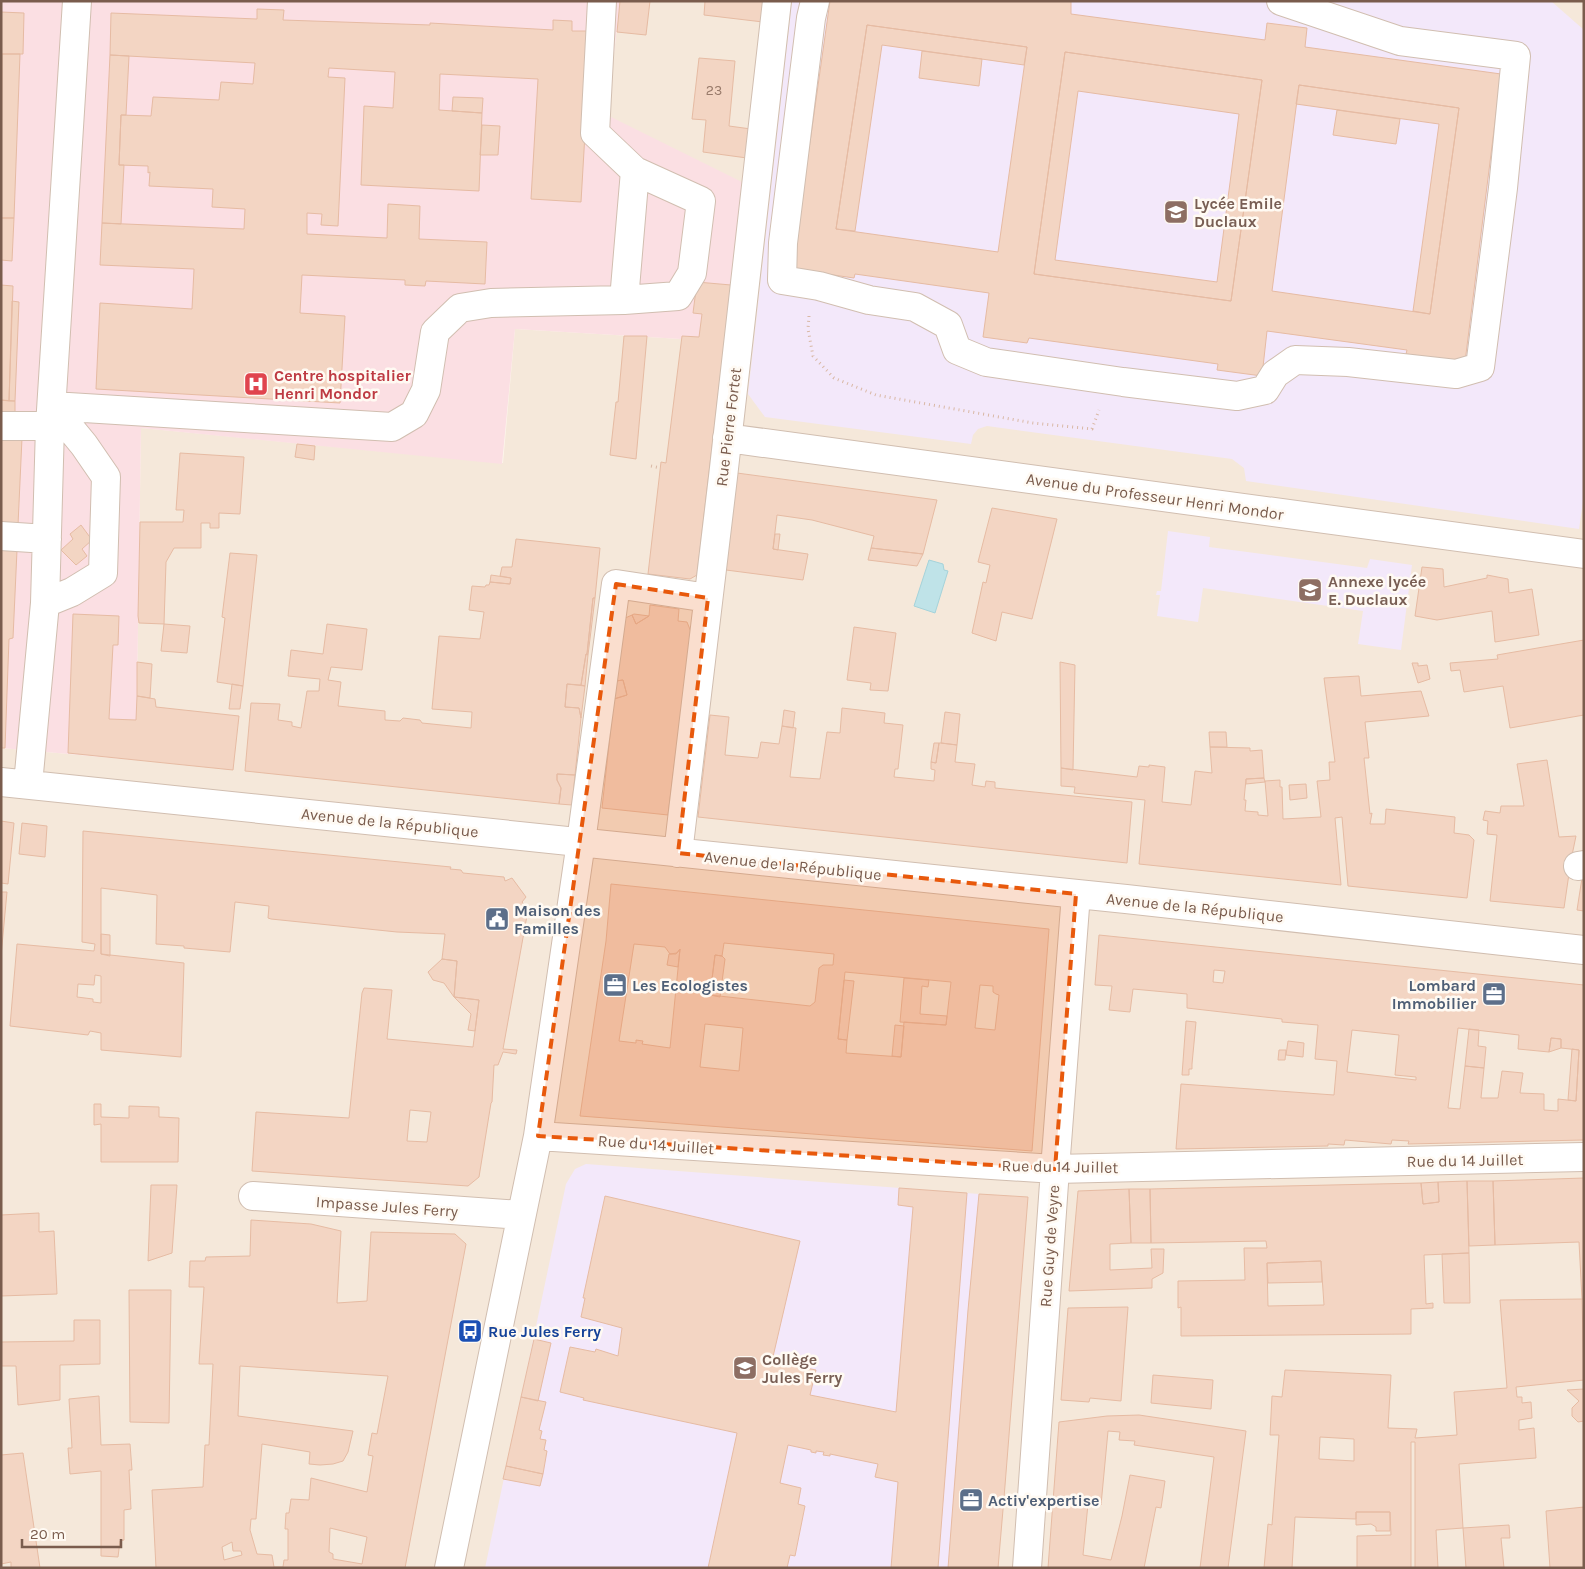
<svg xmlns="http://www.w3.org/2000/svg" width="1585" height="1569" font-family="Karla,sans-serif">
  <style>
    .residential { fill: #f5e8da }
    .education { fill: #f3e8fa }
    .medical { fill: #fbdfe3 }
    .water { fill: #bfe3e8; stroke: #a5d3da }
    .building { fill: #f3d5c3; stroke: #e6bba3; fill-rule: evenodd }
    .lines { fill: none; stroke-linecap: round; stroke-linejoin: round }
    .minor-casing { stroke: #d1beb0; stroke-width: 30 }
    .path { stroke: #d9b8a5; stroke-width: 3; stroke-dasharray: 1 4; stroke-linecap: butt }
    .minor { stroke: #fff; stroke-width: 28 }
    .marked { fill: #e8590c; fill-opacity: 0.2; stroke: #e8590c; stroke-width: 4; stroke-dasharray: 10 6; stroke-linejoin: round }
    .labels { text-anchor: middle; stroke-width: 5; stroke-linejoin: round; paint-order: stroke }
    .number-label { font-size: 14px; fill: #987a6a }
    .education-label { font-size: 16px; font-weight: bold; fill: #785e54; stroke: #fffaf3; text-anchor: start }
    .health-label { font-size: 16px; font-weight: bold; fill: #be3a42; stroke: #fffaf3; text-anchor: start }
    .street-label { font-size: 16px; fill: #7a5c4d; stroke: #fffaf3 }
    .service-label { font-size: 16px; font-weight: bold; fill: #4e5e75; stroke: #fffaf3; text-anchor: start }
    .transit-label { font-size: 16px; font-weight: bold; fill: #164399; stroke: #fffaf3; text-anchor: start }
  </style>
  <rect width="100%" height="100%" fill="#fdf6ec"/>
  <path class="residential" d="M620,1h964v1567h-1583v-820l135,12 5,-332 362,35 12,-134 166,10 12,-26 4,-31 34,3 -124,-170z"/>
  <path class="education" d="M792,1h759l33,29v465l-5,34 -333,-48 -2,-13 -12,-9 -245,-33 -9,3 -5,6 -2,9 -206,-27 -17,-23z
    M1168,531l42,6 -1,10 158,21 3,-9 42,6 -11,85 -43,-6 5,-33 -160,-23 -5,34 -41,-6 3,-21h-4l1,-4h4z
    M586,1164l393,30 -11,116 -20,258h-463l81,-384 9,-15z"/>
  <path class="medical" d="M1,1h619l-13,114 137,68 -13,102 -34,-3 -4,31 9,1 -3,23 -17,-1 -1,3 -166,-10 -13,135 -361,-36 -5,332 -135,-12z"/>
  <path class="water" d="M929,560l14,4 1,6 4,1 -13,42 -21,-7z"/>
  <path class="building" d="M620,1h30l-4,34 -29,-3z
    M705,1h60l-2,21 -59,-7z
    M830,1h241v13l194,26 2,-17 40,5 -2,19 196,27 -36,288 -59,-8 1,-4 -140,-19 -5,45 -45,-6 1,-6 -189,-26 -2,5 -44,-6 6,-44 -134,-19 -1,4 -62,-9zM867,25l160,22 -29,205 -162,-23zM1065,52l197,28 -31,221 -197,-27zM1299,85l160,23 -29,206 -158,-23z
    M257,9l27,1 -1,10 147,5v-2l123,7v-10l19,1v10h19l-10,171 -50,-3 7,-120 -98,-5 -1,36 43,3 -3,78 -118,-6 3,-79 29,2 2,-36 -66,-4 -1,9 17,1 -7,148 -17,-1 1,-11 -15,-1v21l80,4 1,-34 32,2 -1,33 68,3 -2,42 -59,-3 -1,5 -20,-1v-5l-103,-5 -2,38 45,3 -5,87 -244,-14 4,-86 92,6 2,-40 -94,-4 2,-42 142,6 1,-20 -33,-2 1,-18 -64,-3 1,-14 -2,1v-7l-29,-1 2,-50 30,1 2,-19 66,3 2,-18 32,2 2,-21 -145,-8 1,-42 146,6z
    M1,12l23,1 -1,41h-22z
    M867,25l160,22 -3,18 -142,-20 -27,186 -19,-2z
    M922,51l60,8 -3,27 -60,-8z
    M1065,52l197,28 -31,221 -197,-27zM1078,91l161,23 -22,168 -162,-22z
    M2,54h18l-6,164h-13z
    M110,55l19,1 -3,59h-5l-2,50h5l-3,59 -19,-1z
    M699,58l36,3 -6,65 22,3 -4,29 -44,-6 3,-32 -14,-1z
    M1299,85l160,23 -29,206 -17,-3 26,-187 -143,-20z
    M453,97l30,1 -1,15 -30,-2z
    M1337,110l63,9 -4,25 -63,-9z
    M482,125l18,1 -2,29h-18z
    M1,218h13l-2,43 -11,-1z
    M697,282l34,3 -34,290 -7,4 -42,-5 13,-112 5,1 16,-127 17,1 3,-23 -9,-1z
    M1,285l12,1 -4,115 -8,-1z
    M12,301l7,1 -4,99h-6z
    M624,336h23l-11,123 -26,-4 6,-53h2z
    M1,400l14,1v15l-14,-1z
    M1,437l21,1 -4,87 -17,-1z
    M297,444l18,2 -1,14 -19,-3z
    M180,453l64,4 -4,57 -21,-1v15h-9v-5h-9v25h-27l-8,14 -2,62 -25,-1 -1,-7 2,-94h43l1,-12h-8z
    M737,473l200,27 -14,54 -52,-6 3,-12 -62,-16 -35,-5 -4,34 35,5 -5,26 -77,-10z
    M992,508l65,11 -25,100 -30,-7 -6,29 -24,-8 11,-51 3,1 4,-18 -12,-3z
    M81,525l11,15 -10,9 5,7 -11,9 -15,-15 12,-11 -3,-5z
    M775,534h5l-2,16 -5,-1z
    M516,539l84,9 -5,50h-2l-6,56h-1l-5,31 -14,-1 -2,23 14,1 2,10 -6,57 -18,-1v6l4,8 -2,16 -314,-33 6,-68 29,1 -2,16 14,2v4l9,2 6,-37h12l1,-12 -32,-3 3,-26 32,4 4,-30 40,5 -5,41 -31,-3 -3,13 13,2 -3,24 47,5v9l15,1 3,-3 17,2 2,3 49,5 1,-16 -40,-3 7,-73 41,3 4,-27 -15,-2 3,-24 13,1 1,-2h3l1,-3 20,2 1,-6 -11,-2 2,-9h10z
    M871,548l52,6 -6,12 -49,-6z
    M1,549l16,1 -4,88 -4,1 -4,109h-4z
    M230,553l27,2 -14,131 -26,-4 8,-64 -3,-1z
    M1422,567l21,2 1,18 43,-9v-3l21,4 1,14 23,-4 7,46 -44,7 -3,-31 -55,9 -22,-4z
    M491,575l20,3 -1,6 -20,-2z
    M593,598h2l-7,57 -1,-1z
    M650,605l29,4 -1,12 9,1 4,10 -23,183 -66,-7 12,-109 13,-4 -4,-15 -7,1 7,-62 9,-4 4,9 13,-8z
    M73,614l46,2 -1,29h-5l-4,74 27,1 1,-24 18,3 1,8 83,9 -6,54 -165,-17z
    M634,614l15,2 -13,8 -4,-9z
    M164,624l26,2 -3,27 -26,-2z
    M854,627l42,6 -8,58 -18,-1 1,-7 -24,-3z
    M1584,640v75l-74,13 -7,-42 -39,6 -4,-22 -9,1 -1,-8 48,-4 -1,-4z
    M586,654l2,1 -3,31 -4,-1z
    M137,662l15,2 -2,34 -13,-2z
    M1060,662l15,3 -2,105 -12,-2z
    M1412,663h6v3l9,-1 3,14 -12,4z
    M1359,676l2,20 60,-5 8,25 -64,6 4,36h-5l6,56 2,-1 -2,11h15l1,-15 69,8 -1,16 15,2 5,5 -7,58 -119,-12 -6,-69 -7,1 6,67 -202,-21 6,-64 -71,-7 1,-6 -14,-1v-18l76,9 2,-11 10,1v-2l16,2 -3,35 29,3 4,-34 17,2 -2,-26 40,1v3l12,-1 2,28 -18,1 -2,21h2l-1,11 13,1v3l10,1 -3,-35 15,-1v7h2l1,32 38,-2 -4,-36 13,-1 -1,-18h6l-11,-84z
    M623,680l4,15 -13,4 2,-18z
    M232,684l11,2 -3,23h-11z
    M567,684l18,2 -4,32 -2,-10 -14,-1z
    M842,708l43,5 -1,10 19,2 -5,44h-3l-1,8 40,4 1,-11 -4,-1v-7l5,1 3,-20h2l16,2 -2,17 20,2 -3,21 13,2 1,-6 9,1v6l137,14 -5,61 -429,-46 12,-102 19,2 -4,38 33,3 3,-16 18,2 3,-18 14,2 -6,49 30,2 7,-47 13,1z
    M784,710l11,2 -2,16 -11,-2z
    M945,712l15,2 -3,31 -16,-2z
    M1209,732h17l1,15h-17z
    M934,743h5l-3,20 -5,-1z
    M1547,760l12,77 17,-1 -5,24 -7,48 -74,-7 7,-66 -10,-1 1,-13 -5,-1 2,-9 15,2 1,-7h23l-7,-42z
    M557,774l18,1 -3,30 -13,-1 2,-16 -4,-8z
    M1264,778l1,4 -19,2v-5z
    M1306,784l1,14 -17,2 -1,-15z
    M1,821l13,2 -6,61 -7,-1z
    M22,823l25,3 -2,31 -26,-3z
    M83,831l368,36 -1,2 11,1 2,3 41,4 1,4 7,-3 14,19 -4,5 6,8 -25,139 14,1 -1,4 -13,-2 -5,13h-4l-2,37 -1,1 -12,74 -11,9 -216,-15 4,-59 93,6 13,-125 2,-5 28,2 -5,49 86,8 6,-47 -25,-3 3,-36 -15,-2 3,-25 -48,-2 -126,-13 -3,-1 1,-12 -34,-4 -5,50 -46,-4v-2l-28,-2 1,-49 -56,-7v66l83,9 -3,94 -80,-7v-17l-11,-2 -2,4 -78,-9 7,-82 77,7 1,-7 -13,-2zM95,975l6,1v27l-8,-1v-3l-16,-2 1,-13 16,1zM410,1110l21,2 -4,30 -20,-1z
    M1582,878h2v33l-7,-1z
    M611,884l438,45 -17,222 -452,-35 26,-175zM724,943l110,11 -1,11h-10l-4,3 -4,34 -5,4 -100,-11 5,-40 7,1zM634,944l31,3 5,7 7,-1 3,-4 -10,99 -28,-4 1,-3 -7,-1v3l-17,-2zM845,972l106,10 -5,43 -42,-3 -3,35 -55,-4 1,-13 -9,-1zM980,985l13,1v6l3,2 3,1 -4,35 -20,-2zM705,1024l38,4 -4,43 -39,-4z
    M1,892h6l-6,64z
    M101,934l9,1v21l-9,-2z
    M1099,935l485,50v155l-176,4 1,-3 -17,-1 -1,4 -46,-4 -1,5 -16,-1v2l-152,3 5,-65 153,11 3,-34 -22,-2 3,-34 -36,-3v-3l-95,-11v-14l-54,-5 -3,23 -21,-2 3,-24 -17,-1zM1214,970l11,1 -2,12 -10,-1zM1458,1028l61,7 -1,14 31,3 2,-14 10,1v9l18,2 -3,51 -18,-2v12l-14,-1v-16l-24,-1 3,-20 -21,-2 -4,27h-17l3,-30 -19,-2 -5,43 -12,-1zM1352,1030l47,5 -4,40 21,2v3l-69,-8z
    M680,949l-2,18 -11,-2 2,-11h7z
    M715,955l7,1 3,3 -5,38 -10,-2z
    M442,959l15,2 -3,36 -10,-14 -11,-3 -5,-8z
    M904,978l25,2 -1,7 -6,-1 -2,28 27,2 -1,9 -46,-3z
    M844,980l10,1 -7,59 -9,-1z
    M454,997l25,3 -4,31 -7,-1 3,-16z
    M1186,1021l10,1 -4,42v5h-3v6h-7z
    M895,1025l9,1 -3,31 -9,-1z
    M1469,1029l10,1 -1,16 8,1 -2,21 -19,-2z
    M1551,1038l10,1v9l-12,4z
    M1288,1041l16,2 -1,14 -17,-2z
    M1572,1049l7,1 -3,51 -8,-1z
    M1279,1050h7l-1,10h-7z
    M94,1104h7v13l28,1v-12l30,1v10l20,1 -1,44h-77v-38l-7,1z
    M1584,1178v121h-2l-3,-57 -84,3 -2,-64z
    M1467,1181l2,72 -45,2 2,49 7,-1v5l-22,1v25l-230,2v-29l-3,1v-27l67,-1 -1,-32h23l-1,-7 -115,2 -1,-54 271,-6 2,21 16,-2 -1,-20zM1321,1261l3,44 -56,1 -1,-43z
    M1467,1181h26l2,64 -26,1z
    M1438,1182l1,20 -16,2 -2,-21z
    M151,1185h26l-5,68 -24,8z
    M899,1188l68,5 -29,375h-47l7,-86 -23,-5 3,-13 -48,-10v2l-7,-1 1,-3 -8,-1v2l-5,-1v-2l-23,-5 -8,38 21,5 -3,16 7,2 -10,50 -5,-1 -3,13h-79l29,-135 -154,-33 1,-2 -24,-6 10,-45 25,5 1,-3 22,7 4,-28 -41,-11 4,-19h-2l22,-102 195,45 -28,120 44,9 -6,25 86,17 17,-205 -15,-2z
    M1129,1189h21l1,54h-20z
    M1129,1189l2,54 -21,1v26l42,-2 -1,-19h13l-1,24 -11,6v9l-83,3 9,-100z
    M979,1194l49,3 -24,301 -6,70h-50l20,-258z
    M39,1213v19l15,-1 3,63 -56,2v-81z
    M251,1220l60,4 30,7 -4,72 30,-2 4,-69 84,2 11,10 -61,324h-249l-4,-78 51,-3 2,-42h4l4,-81h-14l5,-77h-15l1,-26h15l1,-4 44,-1zM240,1366l148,10 -11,58 -5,-1 -4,22 5,1 -6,36 -56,-14 -2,22 -18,-1 -2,14h-3l-1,16h3v31h-4l-1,7h-9l-2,-12 -15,-1 -7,-24 1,-11h5l6,-75 48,8 -1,12 11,1 13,-1 10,-3 5,-9 5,-21 -115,-15zM330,1528l37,9 -5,27 -29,-5v-5l-4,-2zM232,1542l1,9h8l1,4 -18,5 -2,-13z
    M1469,1253l1,50h-26l-2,-49z
    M1321,1261l1,21 -54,1 -1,-20z
    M129,1290h42l-2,133 -39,-1z
    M1582,1299l2,81 -68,7 1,10h5v6l9,-1 1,16 -13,2v10l15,-2 2,30 -77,6 4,64 -27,2 2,38h-23v-126h-4v126h-54v-32l34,-1 -1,-23h-34v7l-61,-2 -3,51h-28l4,-44 4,1 7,-90h-9l2,-39 10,1 3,-27 106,5 -3,53 29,1 -2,9 42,-3 -3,-43 53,-4 -7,-88zM1320,1437l34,2v22l-35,-2z
    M1128,1307l-7,94 -31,-3 -1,4 -28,-2 7,-92z
    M74,1320h26v44l-40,1v35l-42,5 -2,-39h-15v-24l73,-1z
    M534,1339l17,4 -13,58 -17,-4z
    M1153,1375l60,5 -2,29 -60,-6z
    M1584,1389v32l-6,1 -6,-6v-8l7,-7 -12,-11z
    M99,1396l2,49 29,-1 2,26h-3l2,39 -7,1v30l-4,1 -2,16 -17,-1v-85l-31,3 -2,-26h4l-3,-49z
    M521,1397l25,5 -7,28 3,1 -2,8 6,1 -2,10 3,1 -4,23 -37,-8z
    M1139,1415l107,16 -18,137h-28l14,-111 -80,-12 1,-4 -16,-1 1,-8 -12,-1 -7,74 -13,-1 -5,51 28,5 11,-44 8,-41 35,6 -4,27 -5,-1 -12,61h-96l11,-146 48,-6z
    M23,1453l17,115h-29v-6l-10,2v-109z
    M506,1466l37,8 -3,12 -37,-7z
    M1584,1507v61h-34l-4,-57z
    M1356,1512h34v19h-14v-4l-5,-3 -15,1z
    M1509,1525l1,13h-9l3,30h-38l-3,-40z"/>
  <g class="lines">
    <defs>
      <path id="minor" d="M815,1l-4,17 -28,225 -1,37 37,6 50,14 46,7 33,18 9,25 29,12 137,20 114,14 28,-6 10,-16 20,-14 53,2 108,12 24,-7 23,-179 13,-132 -116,-15 -119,-40
        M624,300l11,-129
        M52,406l340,21 22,-13 12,-24 9,-58 25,-24 31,-5 133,-3 54,-4 14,-23 9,-72 -66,-30 -40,-38 7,-132
        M1,426h49
        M727,438l857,116
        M1,536l46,3
        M45,603l27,-11 31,-19 3,-96 -22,-32 -32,-39
        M1,782l1125,117 458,51
        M28,784l17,-181 5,-177 27,-425
        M678,853l45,-376 54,-476
        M1578,866l6,-1
        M538,1136l517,33 529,-12
        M253,1196l268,19
        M449,1568l89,-432 43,-294 35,-258 92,14
        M1027,1568l28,-399 21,-275"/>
    </defs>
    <use href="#minor" class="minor-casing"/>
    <path class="path" d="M809,316l-1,13 5,27 21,22 42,17 157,28 59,6 7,-19
      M651,466l9,2"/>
    <use href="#minor" class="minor"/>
  </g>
  <path class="marked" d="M616,584l92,14 -30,255 398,41 -21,275 -517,-33z"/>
  <defs>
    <symbol id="school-square" viewBox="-11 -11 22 22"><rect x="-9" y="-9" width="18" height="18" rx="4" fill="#8d6e63" stroke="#fffaf3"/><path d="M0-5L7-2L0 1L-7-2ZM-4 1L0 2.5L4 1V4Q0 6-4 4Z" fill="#fff"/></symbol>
    <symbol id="hospital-square" viewBox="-11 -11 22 22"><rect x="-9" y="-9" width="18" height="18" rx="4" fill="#e0444e" stroke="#fffaf3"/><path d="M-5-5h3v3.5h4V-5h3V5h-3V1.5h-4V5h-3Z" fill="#fff"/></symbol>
    <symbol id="civic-square" viewBox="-11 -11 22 22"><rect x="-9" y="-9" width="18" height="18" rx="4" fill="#5c6f8a" stroke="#fffaf3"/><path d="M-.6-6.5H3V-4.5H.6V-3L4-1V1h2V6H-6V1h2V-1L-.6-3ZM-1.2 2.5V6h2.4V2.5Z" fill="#fff"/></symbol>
    <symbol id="office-square" viewBox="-11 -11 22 22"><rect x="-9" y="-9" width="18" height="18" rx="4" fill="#5c6f8a" stroke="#fffaf3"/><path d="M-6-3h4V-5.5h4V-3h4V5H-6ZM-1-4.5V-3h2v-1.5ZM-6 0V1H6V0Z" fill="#fff"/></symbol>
    <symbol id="bus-square" viewBox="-11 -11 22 22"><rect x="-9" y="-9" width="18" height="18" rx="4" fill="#1a4fb4" stroke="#fffaf3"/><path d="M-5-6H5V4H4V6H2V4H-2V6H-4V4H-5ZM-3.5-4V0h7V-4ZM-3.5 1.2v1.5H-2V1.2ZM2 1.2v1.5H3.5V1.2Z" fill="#fff"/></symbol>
  </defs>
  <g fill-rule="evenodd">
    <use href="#school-square" x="1162" y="198" width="28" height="28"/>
    <use href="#hospital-square" x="242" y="370" width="28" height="28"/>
    <use href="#school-square" x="1296" y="576" width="28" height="28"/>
    <use href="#civic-square" x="483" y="905" width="28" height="28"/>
    <use href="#office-square" x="601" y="971" width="28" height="28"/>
    <use href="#office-square" x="1480" y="980" width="28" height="28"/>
    <use href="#bus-square" x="456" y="1317" width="28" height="28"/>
    <use href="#school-square" x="731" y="1354" width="28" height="28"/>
    <use href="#office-square" x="957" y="1486" width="28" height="28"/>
  </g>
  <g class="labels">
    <g class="number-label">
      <text x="714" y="95">23</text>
    </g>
    <g class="education-label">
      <text x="1194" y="209">Lycée Emile<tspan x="1194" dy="18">Duclaux</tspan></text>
      <text x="1328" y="587">Annexe lycée<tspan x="1328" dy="18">E. Duclaux</tspan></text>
      <text x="762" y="1365">Collège<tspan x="762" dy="18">Jules Ferry</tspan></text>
    </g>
    <g class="health-label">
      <text x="274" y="381">Centre hospitalier<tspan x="274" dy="18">Henri Mondor</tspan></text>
    </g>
    <g class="street-label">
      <text transform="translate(728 427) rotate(-83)" y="6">Rue Pierre Fortet</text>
      <text transform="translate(1155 496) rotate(8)" y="6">Avenue du Professeur Henri Mondor</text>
      <text transform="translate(390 822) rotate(6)" y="6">Avenue de la République</text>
      <text transform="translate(793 865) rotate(6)" y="6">Avenue de la République</text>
      <text transform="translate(1195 907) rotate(6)" y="6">Avenue de la République</text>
      <text transform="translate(656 1144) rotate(4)" y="6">Rue du 14 Juillet</text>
      <text transform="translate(1465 1160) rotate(-1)" y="6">Rue du 14 Juillet</text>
      <text transform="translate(1060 1166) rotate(1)" y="6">Rue du 14 Juillet</text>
      <text transform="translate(387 1206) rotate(4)" y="6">Impasse Jules Ferry</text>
      <text transform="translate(1049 1246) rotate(-86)" y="6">Rue Guy de Veyre</text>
    </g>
    <g class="service-label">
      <text x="514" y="916">Maison des<tspan x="514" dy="18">Familles</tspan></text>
      <text x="632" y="991">Les Ecologistes</text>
      <text x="1476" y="991" text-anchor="end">Lombard<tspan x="1476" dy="18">Immobilier</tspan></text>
      <text x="988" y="1506">Activ'expertise</text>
    </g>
    <g class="transit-label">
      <text x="488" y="1337">Rue Jules Ferry</text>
    </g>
  </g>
  <rect width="1585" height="1569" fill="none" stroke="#7a5c4d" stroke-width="5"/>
  <path d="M22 1539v8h99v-8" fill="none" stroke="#7a5c4d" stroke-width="2.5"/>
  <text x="30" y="1539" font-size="15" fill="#7a5c4d" stroke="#fffaf3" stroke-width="4" paint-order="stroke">20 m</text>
</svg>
